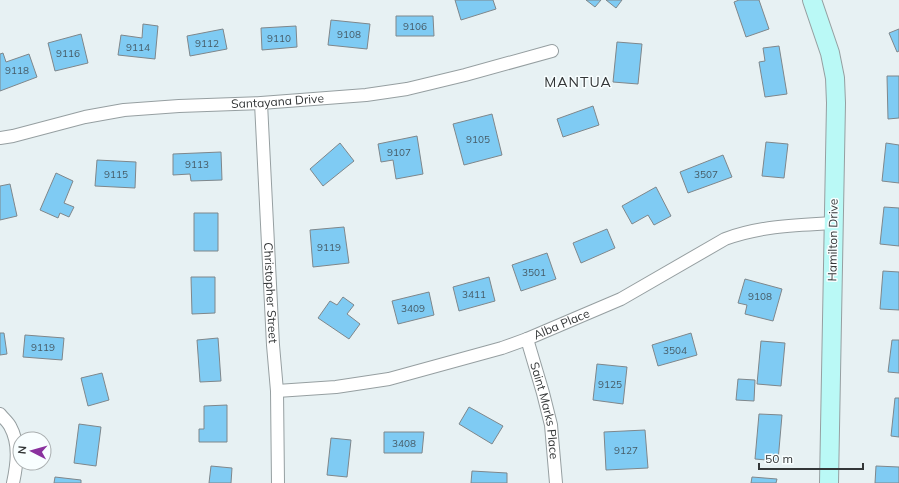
<svg xmlns="http://www.w3.org/2000/svg" width="899" height="483" font-family="Mulish,sans-serif">
  <style>
    .building { fill: #7fcbf3; stroke: #7f878b }
    .lines { fill: none; stroke-linecap: round; stroke-linejoin: round }
    .street-casing { stroke: #969fa1; stroke-width: 14 }
    .secondary-casing { stroke: #969fa1; stroke-width: 20 }
    .street { stroke: #fff; stroke-width: 12 }
    .secondary { stroke: #baf9f6; stroke-width: 18 }
    .labels { text-anchor: middle; stroke-width: 3; stroke-linejoin: round; paint-order: stroke }
    .number-label { font-size: 10px; fill: #465b66 }
    .street-label { font-size: 12px; fill: #333637; stroke: #f8feff }
    .quarter-label { font-size: 14px; letter-spacing: 1px; fill: #333637; stroke: #f8feff }
  </style>
  <rect width="100%" height="100%" fill="#e7f1f3"/>
  <path class="building" d="M455,0h38l3,9 -35,11z
    M586,0h15l-6,7z
    M606,0h16l-6,8z
    M739,0h20l10,29 -23,8 -12,-35z
    M396,16h37l1,20h-38z
    M331,20l39,4 -3,25 -39,-4z
    M143,24l15,2 -3,33 -37,-4 3,-20 21,3z
    M296,26l1,21 -35,3 -1,-22z
    M223,29l4,20 -37,7 -3,-20z
    M899,29v22l-2,1 -8,-19z
    M81,34l7,29 -33,8 -7,-28z
    M617,42l25,2 -4,40 -25,-2z
    M779,46l8,48 -22,3 -6,-35 6,-1 -2,-13z
    M3,53l3,9 23,-8 8,23 -37,14v-37z
    M887,76h12v42l-11,1z
    M593,106l6,19 -36,12 -6,-18z
    M492,114l10,41 -38,10 -11,-41z
    M417,136l6,38 -27,5 -3,-19 -12,2 -3,-18z
    M766,142l22,2 -4,34 -22,-2z
    M340,143l14,18 -31,25 -13,-17z
    M886,143l13,2v38l-17,-2z
    M221,152l1,28 -31,1 -1,-7 -17,1v-21z
    M723,155l9,22 -44,16 -8,-21z
    M97,160l39,2 -1,26 -40,-2z
    M56,173l17,8 -9,22 10,4 -5,10 -9,-4 -2,5 -18,-8z
    M10,184l7,32 -17,4v-34z
    M656,187l15,29 -17,9 -6,-10 -16,9 -10,-18z
    M884,207l15,1v38l-19,-2z
    M194,213h24v38h-24z
    M344,227l5,36 -36,4 -3,-37z
    M607,229l8,19 -34,15 -8,-20z
    M547,253l9,26 -35,12 -9,-26z
    M883,271l16,1v38l-19,-1z
    M191,277h24v36l-23,1z
    M489,277l6,24 -36,10 -6,-24z
    M745,279l37,10 -9,32 -28,-7 2,-9 -9,-2z
    M429,292l5,23 -36,9 -6,-23z
    M343,297l11,8 -7,9 13,10 -11,15 -31,-21 12,-17 7,4z
    M0,333h4l3,21 -7,1z
    M691,333l6,22 -39,11 -6,-21z
    M25,335l39,3 -2,22 -39,-3z
    M218,338l3,43 -21,1 -3,-42z
    M892,340h7v33l-11,-1z
    M761,341l24,2 -4,43 -24,-2z
    M597,364l30,3 -4,37 -30,-4z
    M102,373l7,27 -21,6 -7,-28z
    M738,379l17,1 -1,21 -18,-1z
    M895,398h4v39l-8,-1z
    M227,405v37h-28v-13h5v-23z
    M469,407l34,19 -11,18 -33,-20z
    M759,414l23,1 -4,46 -23,-2z
    M79,424l22,3 -5,39 -22,-3z
    M645,430l3,38 -42,2 -2,-38z
    M384,432h40l-2,21h-38z
    M331,438l20,2 -4,37 -20,-2z
    M211,466l21,2 -1,15h-22z
    M876,466l23,1v16h-24z
    M472,471l35,2v10h-36z
    M55,477l26,3v3h-27z
    M752,477l25,2 -1,4h-25z"/>
  <g class="lines">
    <defs>
      <g id="street">
        <path id="s1" d="M261,103l12,242 4,46 1,92"/>
        <path id="s2" d="M0,138l13,-2 72,-19 39,-7 55,-4 82,-3 105,-8 41,-6 58,-14 87,-24"/>
        <path id="s3" d="M527,339l16,54 8,32 5,58"/>
        <path id="s4" d="M277,391l59,-4 53,-8 113,-31 25,-9 94,-40 104,-60c35,-13 71,-14 108,-16"/>
        <path d="M0,414c3,4 8,8 10,12 10,18 7,38 3,57"/>
      </g>
      <path id="secondary" d="M812,0l18,53 5,25 1,25 -7,380"/>
    </defs>
    <use href="#street" class="street-casing"/>
    <use href="#secondary" class="secondary-casing"/>
    <use href="#street" class="street"/>
    <use href="#secondary" class="secondary"/>
  </g>
  <g class="labels">
    <g class="number-label">
      <text x="415" y="30">9106</text>
      <text x="349" y="38">9108</text>
      <text x="279" y="42">9110</text>
      <text x="207" y="47">9112</text>
      <text x="138" y="51">9114</text>
      <text x="68" y="57">9116</text>
      <text x="17" y="74">9118</text>
      <text x="478" y="143">9105</text>
      <text x="399" y="156">9107</text>
      <text x="197" y="168">9113</text>
      <text x="116" y="178">9115</text>
      <text x="706" y="178">3507</text>
      <text x="329" y="251">9119</text>
      <text x="534" y="276">3501</text>
      <text x="474" y="298">3411</text>
      <text x="760" y="300">9108</text>
      <text x="413" y="312">3409</text>
      <text x="43" y="351">9119</text>
      <text x="675" y="354">3504</text>
      <text x="610" y="388">9125</text>
      <text x="404" y="447">3408</text>
      <text x="626" y="454">9127</text>
    </g>
    <g class="street-label">
      <text dy="4" stroke="none"><textPath href="#s2" startOffset="281">Santayana Drive</textPath></text>
      <text transform="translate(833 240) rotate(-89)" y="4">Hamilton Drive</text>
      <text dy="4" stroke="none"><textPath href="#s1" startOffset="190">Christopher Street</textPath></text>
      <text dy="4" stroke="none"><textPath href="#s4" startOffset="294">Alba Place</textPath></text>
      <text dy="4" stroke="none"><textPath href="#s3" startOffset="74">Saint Marks Place</textPath></text>
    </g>
    <g class="quarter-label">
      <text x="578" y="87">MANTUA</text>
    </g>
  </g>
  <g transform="translate(32 451) rotate(276)"><circle r="19" fill="#f8feff" stroke="#a9aeaf"/>
  <path d="M0-3L7 15L0 10L-7 15Z" fill="#8a319e"/>
  <text y="-6" font-size="11" font-weight="bold" text-anchor="middle" fill="#333637">N</text>
  </g>
  <path d="M759 463v6h104v-6" fill="none" stroke="#333637" stroke-width="2"/>
  <text x="765" y="463" font-size="12" fill="#333637" stroke="#f8feff" stroke-width="3" paint-order="stroke">50 m</text>
</svg>
